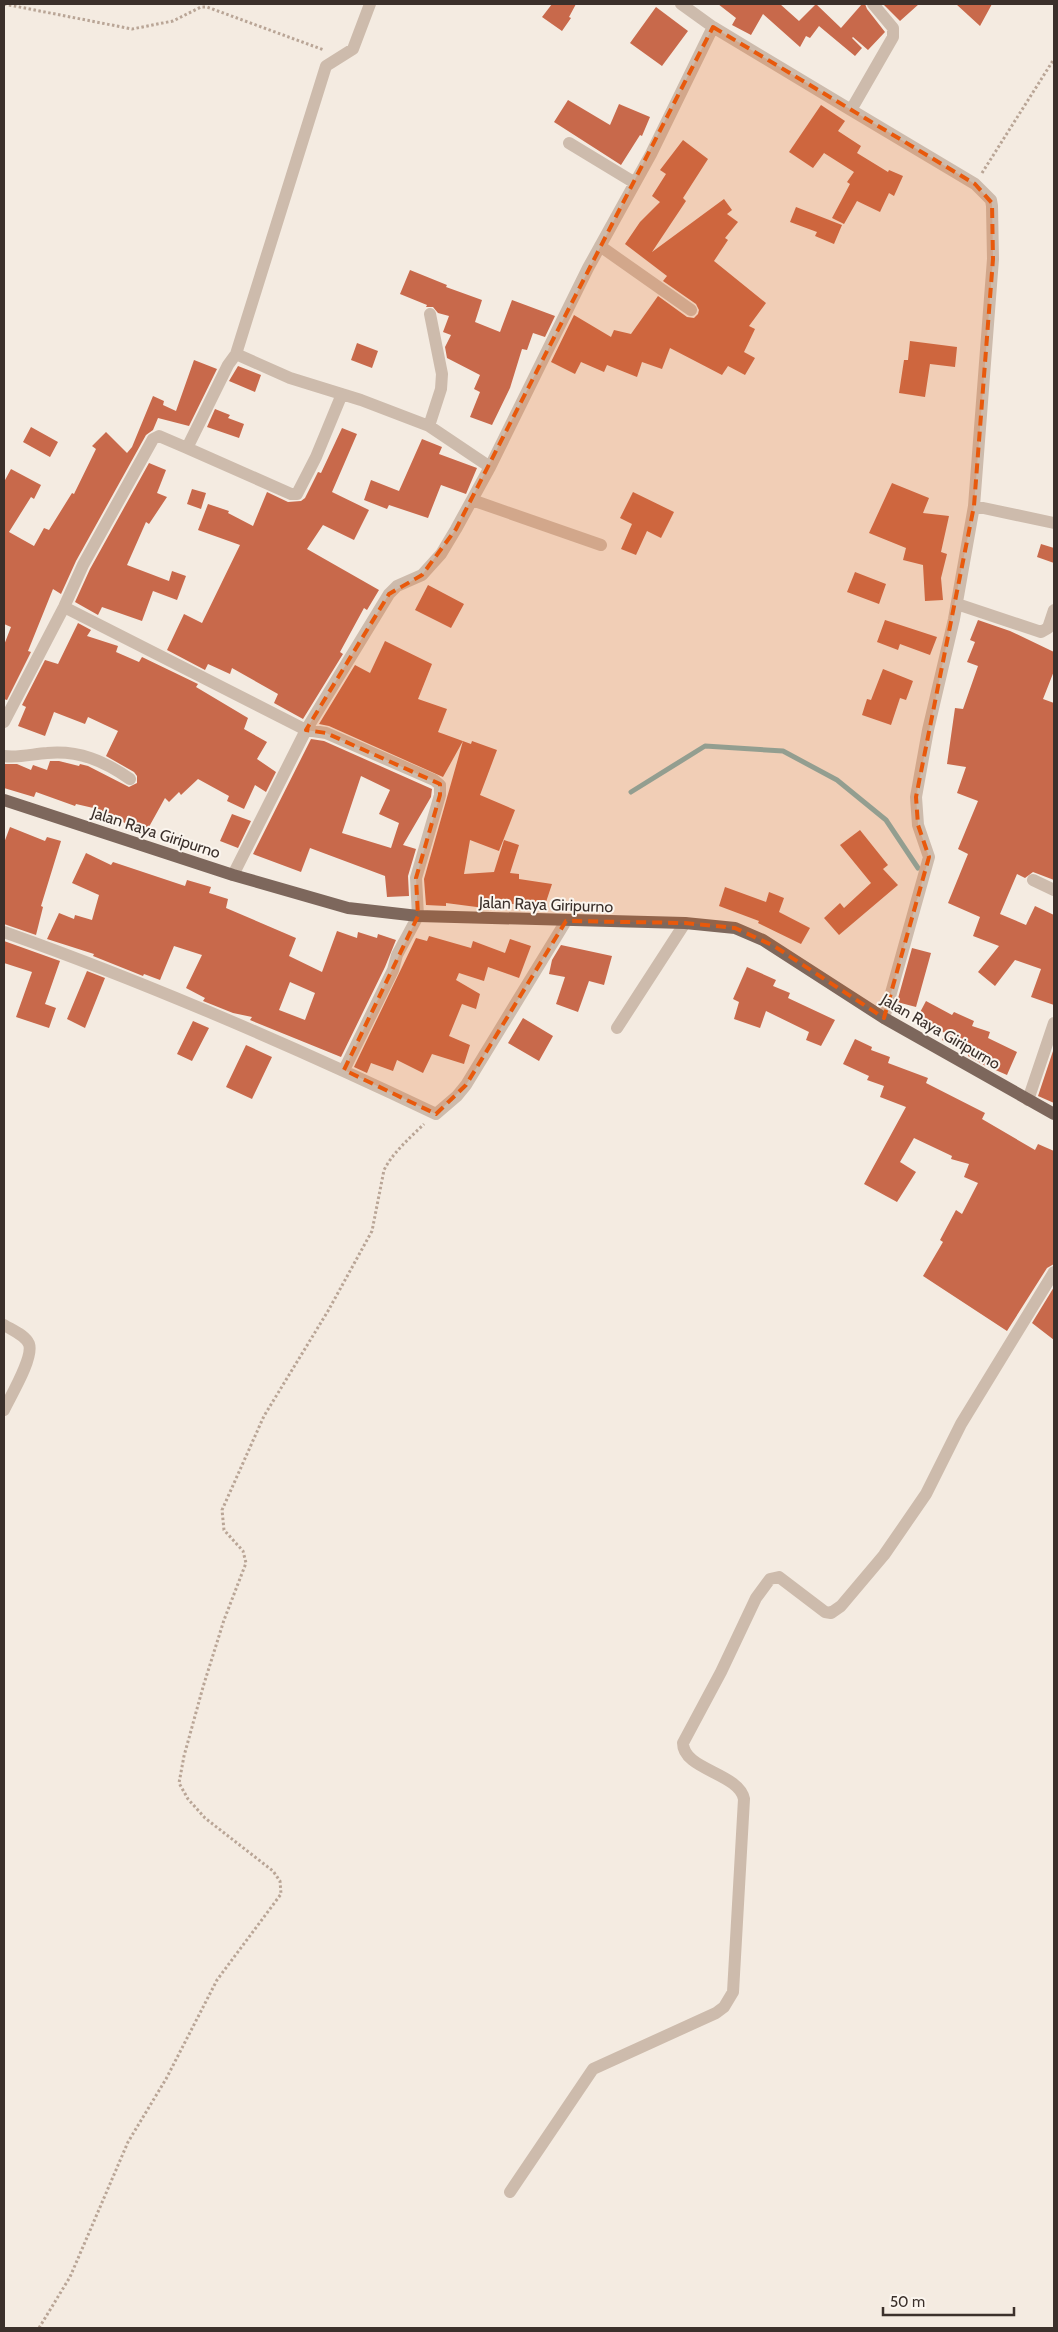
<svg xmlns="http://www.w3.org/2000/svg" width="1058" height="2332" font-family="Cabin,sans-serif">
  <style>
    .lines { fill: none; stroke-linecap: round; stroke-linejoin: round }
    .stream { stroke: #7fb0b2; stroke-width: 5 }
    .building { fill: #c8694b; fill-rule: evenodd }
    .path { stroke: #b9a596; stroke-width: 3; stroke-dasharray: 2.5 2.5; stroke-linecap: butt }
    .minor { stroke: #cdbbac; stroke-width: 12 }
    .major { stroke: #7d675c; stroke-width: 12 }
    .marked { fill: #e8590c; fill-opacity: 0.2; stroke: #e8590c; stroke-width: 4; stroke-dasharray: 10 6; stroke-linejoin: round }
    .labels { text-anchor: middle; stroke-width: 4; stroke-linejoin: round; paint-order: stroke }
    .street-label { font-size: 16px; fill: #3b302b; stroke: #fbf5ee }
  </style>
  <rect width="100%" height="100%" fill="#f4ebe1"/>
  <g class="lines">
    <path class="stream" d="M631,792l74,-46 78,5 54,29 49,40 32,48"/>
  </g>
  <path class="building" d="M552,4h24l-7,13 2,1 -9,13 -20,-14z
    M718,4h62l19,17 17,-17 25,24 21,-24h3l2,5 18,23 -17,18 -15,-13 -1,1 10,10 -7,8 -36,-30 -9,12 -4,-2 -6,11 -37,-33 -12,21 -19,-10 4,-7z
    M883,4h36l-19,17z
    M956,4h36l-12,22z
    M656,7l32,24 -26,35 -32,-23z
    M568,100l42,25 9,-21 31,13 -8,19 -2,-1 -19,30 -67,-43z
    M821,105l24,16 -7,10 23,15 -4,7 31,19 1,-2 14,6 -9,20 -5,-3 -9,19 -23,-11 -13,23 -12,-6 18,-34 -3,-2 7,-10 -30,-19 -11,15 -24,-16z
    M683,140l25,19 -25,39 3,3 -34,51 72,-53 8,11 -5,4 11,8 -13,16 3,2 -14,21 52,42 -17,23 6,3 -11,23 11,6 -10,17 -17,-9 -6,9 -52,-27 -8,21 -20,-7 -5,15 -30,-12 -3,7 -23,-10 -6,12 -24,-12 23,-47 37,22 3,-7 17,4 27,-38 29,21 7,1 4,-4 1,-4 -3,-6 -33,-23 4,-5 -42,-32 15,-22 20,-20 -8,-6 14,-22 -6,-4z
    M796,207l46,18 -8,19 -19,-8 2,-4 -27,-10z
    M410,270l37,15 -1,2 36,13 -7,22 25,10 12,-32 43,16 -10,21 -12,-4 -6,17 -5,-1 -12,39 -18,37 -22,-8 10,-25 -6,-3 6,-14 -33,-17 -2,-11 6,-12 -8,-3 6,-16 -11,-3 -5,-6h-7l1,-2 -27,-11z
    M910,341l47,6 -2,20 -25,-3 -5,33 -26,-4 5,-33h4z
    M357,343l21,8 -6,17 -21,-8z
    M194,360l23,9 -28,57 -31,-8 -5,12 -7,5 -70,126 -15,33 -8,-5 -25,62 3,1 -24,48 -3,-1v-54l7,-18 -7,-3v-142l7,-13 30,16 -7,14 -3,-2 -22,35 25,14 10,-18 5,2 23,-37 2,1 22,-45 -4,-3 14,-14 21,21 5,-6 21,-51 11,5 -1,4 13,6z
    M238,366l23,9 -6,17 -26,-11z
    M215,409l15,6 -2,3 16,6 -5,14 -32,-11z
    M31,427l27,15 -8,15 -27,-15z
    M342,428l15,6 -25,58 37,18 -15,30 -31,-15 -16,24 72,41 -12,20 -3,-2 -24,44 3,2 -40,65 -29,-16 4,-9 -46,-26 -2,6 -22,-10 -3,6 -38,-20 17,-36 18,9 38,-78 -42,-15 10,-26 21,7 -1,2 25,13 14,-34 21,10 13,-1 4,-3 13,-26 3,1z
    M422,439l20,8 -3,7 38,14 -11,26 -25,-9 -13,33 -39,-13 -2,4 -23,-9 7,-20 28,11z
    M149,463l17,7 -9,23 10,4 -18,27 -3,-2 -19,43 42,16 3,-10 14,5 -9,24 -24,-9 -11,30 -40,-14 -4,8 -23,-13 15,-33z
    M892,483l37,15 -6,15 26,3 -8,36 6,2 -6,24 2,22 -18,1 -2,-36 -20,-5 3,-12 -37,-15z
    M192,489l14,4 -5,16 -14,-5z
    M633,492l41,20 -13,26 -14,-7 -11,24 -15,-6 11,-25 -12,-6z
    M1041,544l13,4v15l-17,-6z
    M855,572l31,12 -7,20 -32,-12z
    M428,585l36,19 -13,24 -36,-18z
    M885,620l52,17 -7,18 -30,-11 -2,6 -21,-8z
    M978,620l32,11 44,21v19l-11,28 11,4v177l-21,-8 -8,6 -8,-4 -17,40 26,11 9,-19 19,9v90l-23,-8 10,-28 -26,-9 -20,26 -17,-14 21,-26 -26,-10 7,-19 -32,-14 20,-49 -10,-5 20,-48 -21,-8 9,-26 -19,-3 8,-56 8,1 15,-43 -11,-4 8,-20 -5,-2z
    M78,623l13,7 -4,6 31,10 -2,6 23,10 3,-5 56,27 -2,3 52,31 -4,11 23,13 -10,17 19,13 -10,20 -11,-7 -11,24 -17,-8 2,-5 -31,-17 -17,16 -2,-3 -10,10 -4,-4 -20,36 -31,-17 -2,3 -12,-5 2,-5 -26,-6 -1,2 -39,-14 -2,5 -30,-9v-24h13l14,6 2,-5 14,5 3,-9h9l20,5 1,-2 8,2 41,21 8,-4v-7l-3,-4 -28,-16 12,-25 -30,-14 -3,7 -31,-12 -9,24 -27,-10 8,-19 -4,-2 23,-45 13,4z
    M385,641l47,23 -14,35 29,10 -9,23 33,12 1,-3 25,9 -17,45 35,15 -16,41 -29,-11 -6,34 30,-2 10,-32 15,5 -9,28 9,1v5l33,5 -8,24 -53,-7 1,8 -46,-6v3l-20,-1 -2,-26 39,-138 -20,36 -114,-51 -10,-2 36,-59 15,8z
    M883,669l30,12 -7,19 -6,-2 -9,27 -29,-10 5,-16 4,1z
    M311,739l13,2 108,48 -1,8 -28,48 13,4 -8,27 1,20 -22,1 -2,-21 -75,-28 -9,24 -48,-18zM361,776l29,14 -11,24 20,9 -8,25 -49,-15z
    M232,814l19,7 -13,27 -18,-7z
    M10,827l35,14 2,-4 14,4 -20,65 2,1 -7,28 -32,-11v-81z
    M860,830l28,35 -5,4 15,16 -59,50 -15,-17 16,-15 4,5 27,-25 -31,-38z
    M86,853l25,12 2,-3 72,24 2,-6 24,7 -2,6 19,6 -2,9 70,30 -7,18 33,16 15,-41 20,7 1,-6 19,6 1,-4 18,6 -11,27 -44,90 -91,-37 2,-3 -19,-4 -30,-12 2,-3 -19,-10 16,-33 -28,-9 -14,34 -16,-6 -1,2 -50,-20 1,-2 -47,-15 12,-26 15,6 1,-4 17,5 7,-25 -27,-12zM290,982l25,11 -10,27 -26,-10z
    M725,887l41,15 3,-10 15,6 -5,14 31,16 -9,16 -43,-21 1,-2 -40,-15z
    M429,936l42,12 2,-7 32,12 5,-14 21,7 -12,32 -31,-11 -4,14 -25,-8 -3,7 24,14 -4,15 -14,-5 -13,32 21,9 -6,19 -32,-10 -9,19 -26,-13 -4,11 -22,-8 -4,10 -13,-6 62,-129 11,3z
    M4,941l56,20 -15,43 11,4 -7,20 -33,-11 16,-45 -28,-9z
    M561,945l51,11 -8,29 -15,-4 -11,31 -22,-8 9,-27 -16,-3 3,-14z
    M912,948l19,5 -15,54 -19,-5z
    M747,967l29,13 -3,6 17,7 -2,5 47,22 -14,26 -15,-6 3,-8 -43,-21 -6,17 -26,-9 5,-17 -6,-3z
    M87,971l18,7 -20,50 -18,-9z
    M926,1001l26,14 2,-3 20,9 -2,5 18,6 -2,6 29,14 -10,23 -23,-10 -16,-9 1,-4 -27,-12 3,-7 -28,-15z
    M523,1018l30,18 -14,25 -31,-18z
    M193,1021l16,7 -17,33 -15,-7z
    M855,1039l17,8 -1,3 19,7 -2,6 40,15 -2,5 59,30 -3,6 53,31 3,-6 16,7v113l-7,4 -40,63 -84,-55 20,-34 -3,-2 16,-30 6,4 16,-31 -14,-6 5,-13 -18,-5 1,-3 -38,-18 -14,24 16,10 -19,30 -33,-18 42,-77 -26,-10 4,-11 -17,-6 2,-4 -26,-12z
    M246,1045l26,12 -20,42 -26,-12z
    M1054,1048v55l-16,-7z
    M1054,1287v53l-22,-17z"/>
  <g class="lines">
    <path class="path" d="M4,4l128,25 41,-8 28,-14h6l117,43
      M982,173l72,-114
      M39,2328l31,-51 58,-135 38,-63 51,-99 64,-86 -1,-13 -7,-10 -68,-53 -17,-19 -9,-16 5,-27 19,-69 21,-67 22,-57 -3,-12 -19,-21 -2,-20 42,-94 64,-105 44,-80 12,-61c10,-19 25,-31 40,-46"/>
    <path class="minor" d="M370,4l-17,45 -27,17 -90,288 54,24 71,22 68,26 61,41
      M681,4l32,23 138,83
      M873,4l20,24v9l-42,73 124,74 16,16 1,6 1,53 -19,247 -20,113 -26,111 -12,67 2,28 11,32 -45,161
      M569,143l66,40
      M600,246l91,64
      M429,426l12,-37 1,-15 -12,-60
      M187,448l104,46h6l19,-37 26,-63
      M472,500l129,45
      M974,506l80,17
      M957,604l84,28 7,-4 6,-18
      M64,607l242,123 20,3 108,47 6,5v10l-24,83 2,38 -21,39 -4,15 -49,100
      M4,722l60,-115 19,-42 70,-126 6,-3 28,12 41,-83 8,-11
      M4,756c14,2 29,-2 43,-3 32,-3 57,8 83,26
      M233,875l73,-145 83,-136 8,-8 25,-11 19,-21 15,-25 34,-62 98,-199 63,-114 62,-127
      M1033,880l21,10
      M4,932c147,52 291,115 432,182l21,-18 9,-11 100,-164
      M617,1028l68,-105
      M1028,1100l26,-77
      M4,1325c8,5 21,10 25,19 5,14 -19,53 -25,66
      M510,2192l83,-123 123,-56 8,-6 9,-15 11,-193c-5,-26 -61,-29 -61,-56l38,-71 35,-74 14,-19 9,-2 46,35 6,1 10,-7 43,-51 42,-61 35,-70 93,-152"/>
    <path class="major" d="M4,800l229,75 115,33 70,8 267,7 50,5 28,12 121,78 170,96"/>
  </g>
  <path class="marked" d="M713,27l262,157 17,19 1,56 -19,247 -58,291 2,28 11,32 -45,161 -110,-72 -39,-18 -50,-5 -119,-2 -100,164 -30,29 -92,-44 74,-154 -2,-38 24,-83v-11l-114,-51 -20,-3 83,-136 33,-19 34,-46z"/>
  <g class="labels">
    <g class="street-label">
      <text transform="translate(156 832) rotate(18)" y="6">Jalan Raya Giripurno</text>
      <text transform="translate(546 904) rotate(2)" y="6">Jalan Raya Giripurno</text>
      <text transform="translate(941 1031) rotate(30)" y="6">Jalan Raya Giripurno</text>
    </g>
  </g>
  <rect width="1058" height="2332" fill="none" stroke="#3b302b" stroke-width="10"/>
  <path d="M883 2307v8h131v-8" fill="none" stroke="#3b302b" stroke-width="2.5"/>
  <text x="890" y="2307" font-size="15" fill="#3b302b" stroke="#fbf5ee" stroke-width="4" paint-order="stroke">50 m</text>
</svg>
